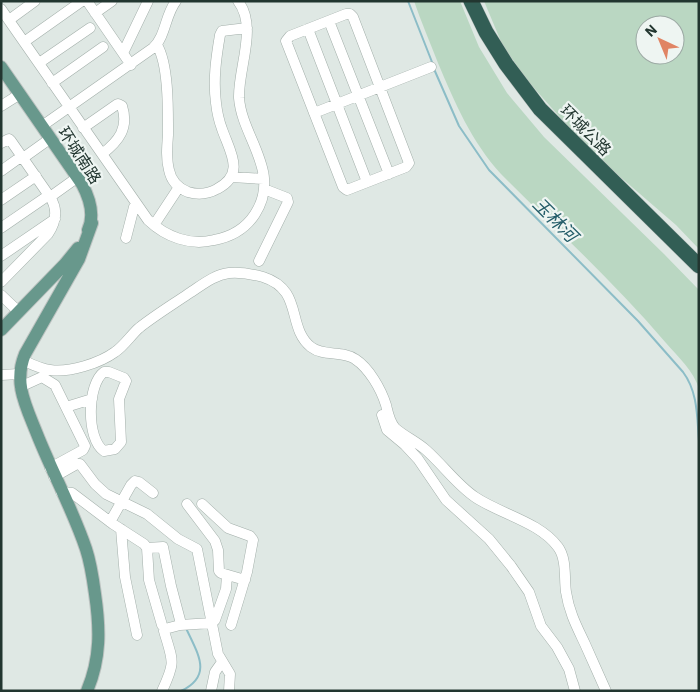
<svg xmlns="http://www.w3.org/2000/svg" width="700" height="692" font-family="'IBM Plex Sans','Noto Sans SC',sans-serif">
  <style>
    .green { fill: #bad7c2; fill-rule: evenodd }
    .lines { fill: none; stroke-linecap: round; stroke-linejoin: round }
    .stream { stroke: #8cbdc7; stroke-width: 2 }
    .minor-casing { stroke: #a3afaa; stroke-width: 11 }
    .major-casing { stroke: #bdc3c1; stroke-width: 14 }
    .highway-casing { stroke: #bdc3c1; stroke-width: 16 }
    .minor { stroke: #fff; stroke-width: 10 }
    .major { stroke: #68988c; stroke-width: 12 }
    .highway { stroke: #325e55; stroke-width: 15 }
    .labels { text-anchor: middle; stroke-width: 4.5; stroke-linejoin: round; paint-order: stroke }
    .street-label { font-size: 16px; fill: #223630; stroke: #eef5f2 }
    .water-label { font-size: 18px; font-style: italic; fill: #245d69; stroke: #eef5f2 }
  </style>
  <rect width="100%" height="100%" fill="#dfe8e4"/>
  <path class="green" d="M414,1h46l19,46 28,46 37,44 120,117 35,36v99c-5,-18 -21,-32 -33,-46 -51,-60 -110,-114 -165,-169 -30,-33 -46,-71 -63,-111 -8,-21 -17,-41 -24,-62z
    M484,1h215v248l-23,-24 -87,-75 -63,-71 -24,-35zM645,25h30v30h-30z"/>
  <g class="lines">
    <path class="stream" d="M408,1l24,61
      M434,69l25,57 30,44 149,151 45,51c15,20 14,45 16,69
      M181,691c33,-16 16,-38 5,-63"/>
    <defs>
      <path id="minor" d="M87,1l44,64
        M1,9l147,211c18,17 42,26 66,20 17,-3 32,-12 41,-26 27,-42 -13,-76 -16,-116 -1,-30 19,-71 -1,-97
        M95,13l17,-12
        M346,14h4l3,3 56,146 -3,4 -59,23 -4,-3 -57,-146 4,-5z
        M9,20l26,-19
        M329,21l60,153
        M308,29l59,153
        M24,42l58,-41
        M157,45c12,20 11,67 11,90 -1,12 -2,24 1,35 2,10 9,18 19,22 10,3 20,2 29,-3 29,-15 13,-37 5,-60 -3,-8 -5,-17 -6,-26 -3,-23 0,-45 4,-68l2,-4 25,-3
        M123,53l25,-52
        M39,63l51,-35
        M52,83l51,-36
        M1,106l19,-12
        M314,113l117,-46
        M42,126l111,-78c13,-12 12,-33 23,-47
        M83,128l33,-23 2,-1 4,2c7,22 -3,35 -20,48
        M1,143l8,-4 2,2 39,56c8,12 6,25 -2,37l-47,48
        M23,158l28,-20
        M1,171l21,-15
        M232,177l32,2
        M50,197l28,-20
        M1,200l35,-24
        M154,225l25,-38
        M1,228l48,-33
        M126,238l8,-31 2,-4
        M1,256l54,-37
        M259,261l29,-59 -1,-4 -23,-9
        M1,295l18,17
        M22,360c9,4 19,9 28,10 19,3 50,-7 65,-18 9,-6 16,-17 24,-24 15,-12 33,-23 49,-34 13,-8 25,-19 41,-21 11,-1 23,1 34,4 41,13 23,50 48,70 13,10 31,3 44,12 14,9 26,30 31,46 2,8 3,16 9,23 9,8 22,14 31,22 17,15 31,35 49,47 25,17 65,25 83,50 9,12 6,32 8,45 3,20 11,35 19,52 7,16 14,31 21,47
        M104,372h5l15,6 2,3 -7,18 2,43 -6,7 -11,2c-18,-12 -17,-67 0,-79z
        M1,375l18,-1
        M20,387l22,-10 13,8 30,61 -2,4 -33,18
        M66,407l26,-8
        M382,415l5,15 18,15 13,14 28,41 43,39 22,27 18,26 12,34 16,21 12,22 6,22
        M54,477l23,-13h3l15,20 11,10 41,20 31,25 19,10 21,105 12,20 -1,17
        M61,492l11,1 41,31 31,20 3,4 2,32 13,45
        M187,504l28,37 3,9 1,21 2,2 24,7
        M202,504l26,24 22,8 3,4 -6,32 -16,53
        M110,522l21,-37 4,-4 4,1 14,11
        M121,529l4,48 12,58
        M147,548l16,-1 8,39 9,34
        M162,691c14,-30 11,-29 2,-60l1,-2 15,-4 32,-2 3,-3 11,-31 1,-14
        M211,691l4,-19 7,-10"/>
      <path id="major" d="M1,67l81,117c8,15 13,31 6,46
        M1,330l64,-66 13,-16
        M87,691c14,-33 13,-63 8,-97 -2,-15 -4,-30 -9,-45 -13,-39 -34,-77 -49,-115 -11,-28 -24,-51 -12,-80l54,-95 13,-36"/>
      <path id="highway" d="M471,1l15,31 20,32 34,45 159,157"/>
    </defs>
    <use href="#minor" class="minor-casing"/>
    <use href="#major" class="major-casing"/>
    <use href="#highway" class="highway-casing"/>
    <use href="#minor" class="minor"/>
    <use href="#major" class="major"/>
    <use href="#highway" class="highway"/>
  </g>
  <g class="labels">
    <g class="street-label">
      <text transform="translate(586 130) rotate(45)" y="6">环城公路</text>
      <text transform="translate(80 155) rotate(57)" y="6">环城南路</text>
    </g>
    <g class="water-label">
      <text transform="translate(555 220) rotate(45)" y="6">玉林河</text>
    </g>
  </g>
  <rect width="700" height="692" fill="none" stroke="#223630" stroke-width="5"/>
  <g transform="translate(660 40) rotate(316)"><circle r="24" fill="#eef5f2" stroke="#9ca9a4"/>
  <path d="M0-4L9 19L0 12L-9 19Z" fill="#e08464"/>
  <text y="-8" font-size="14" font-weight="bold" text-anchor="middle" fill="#223630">N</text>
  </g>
</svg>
